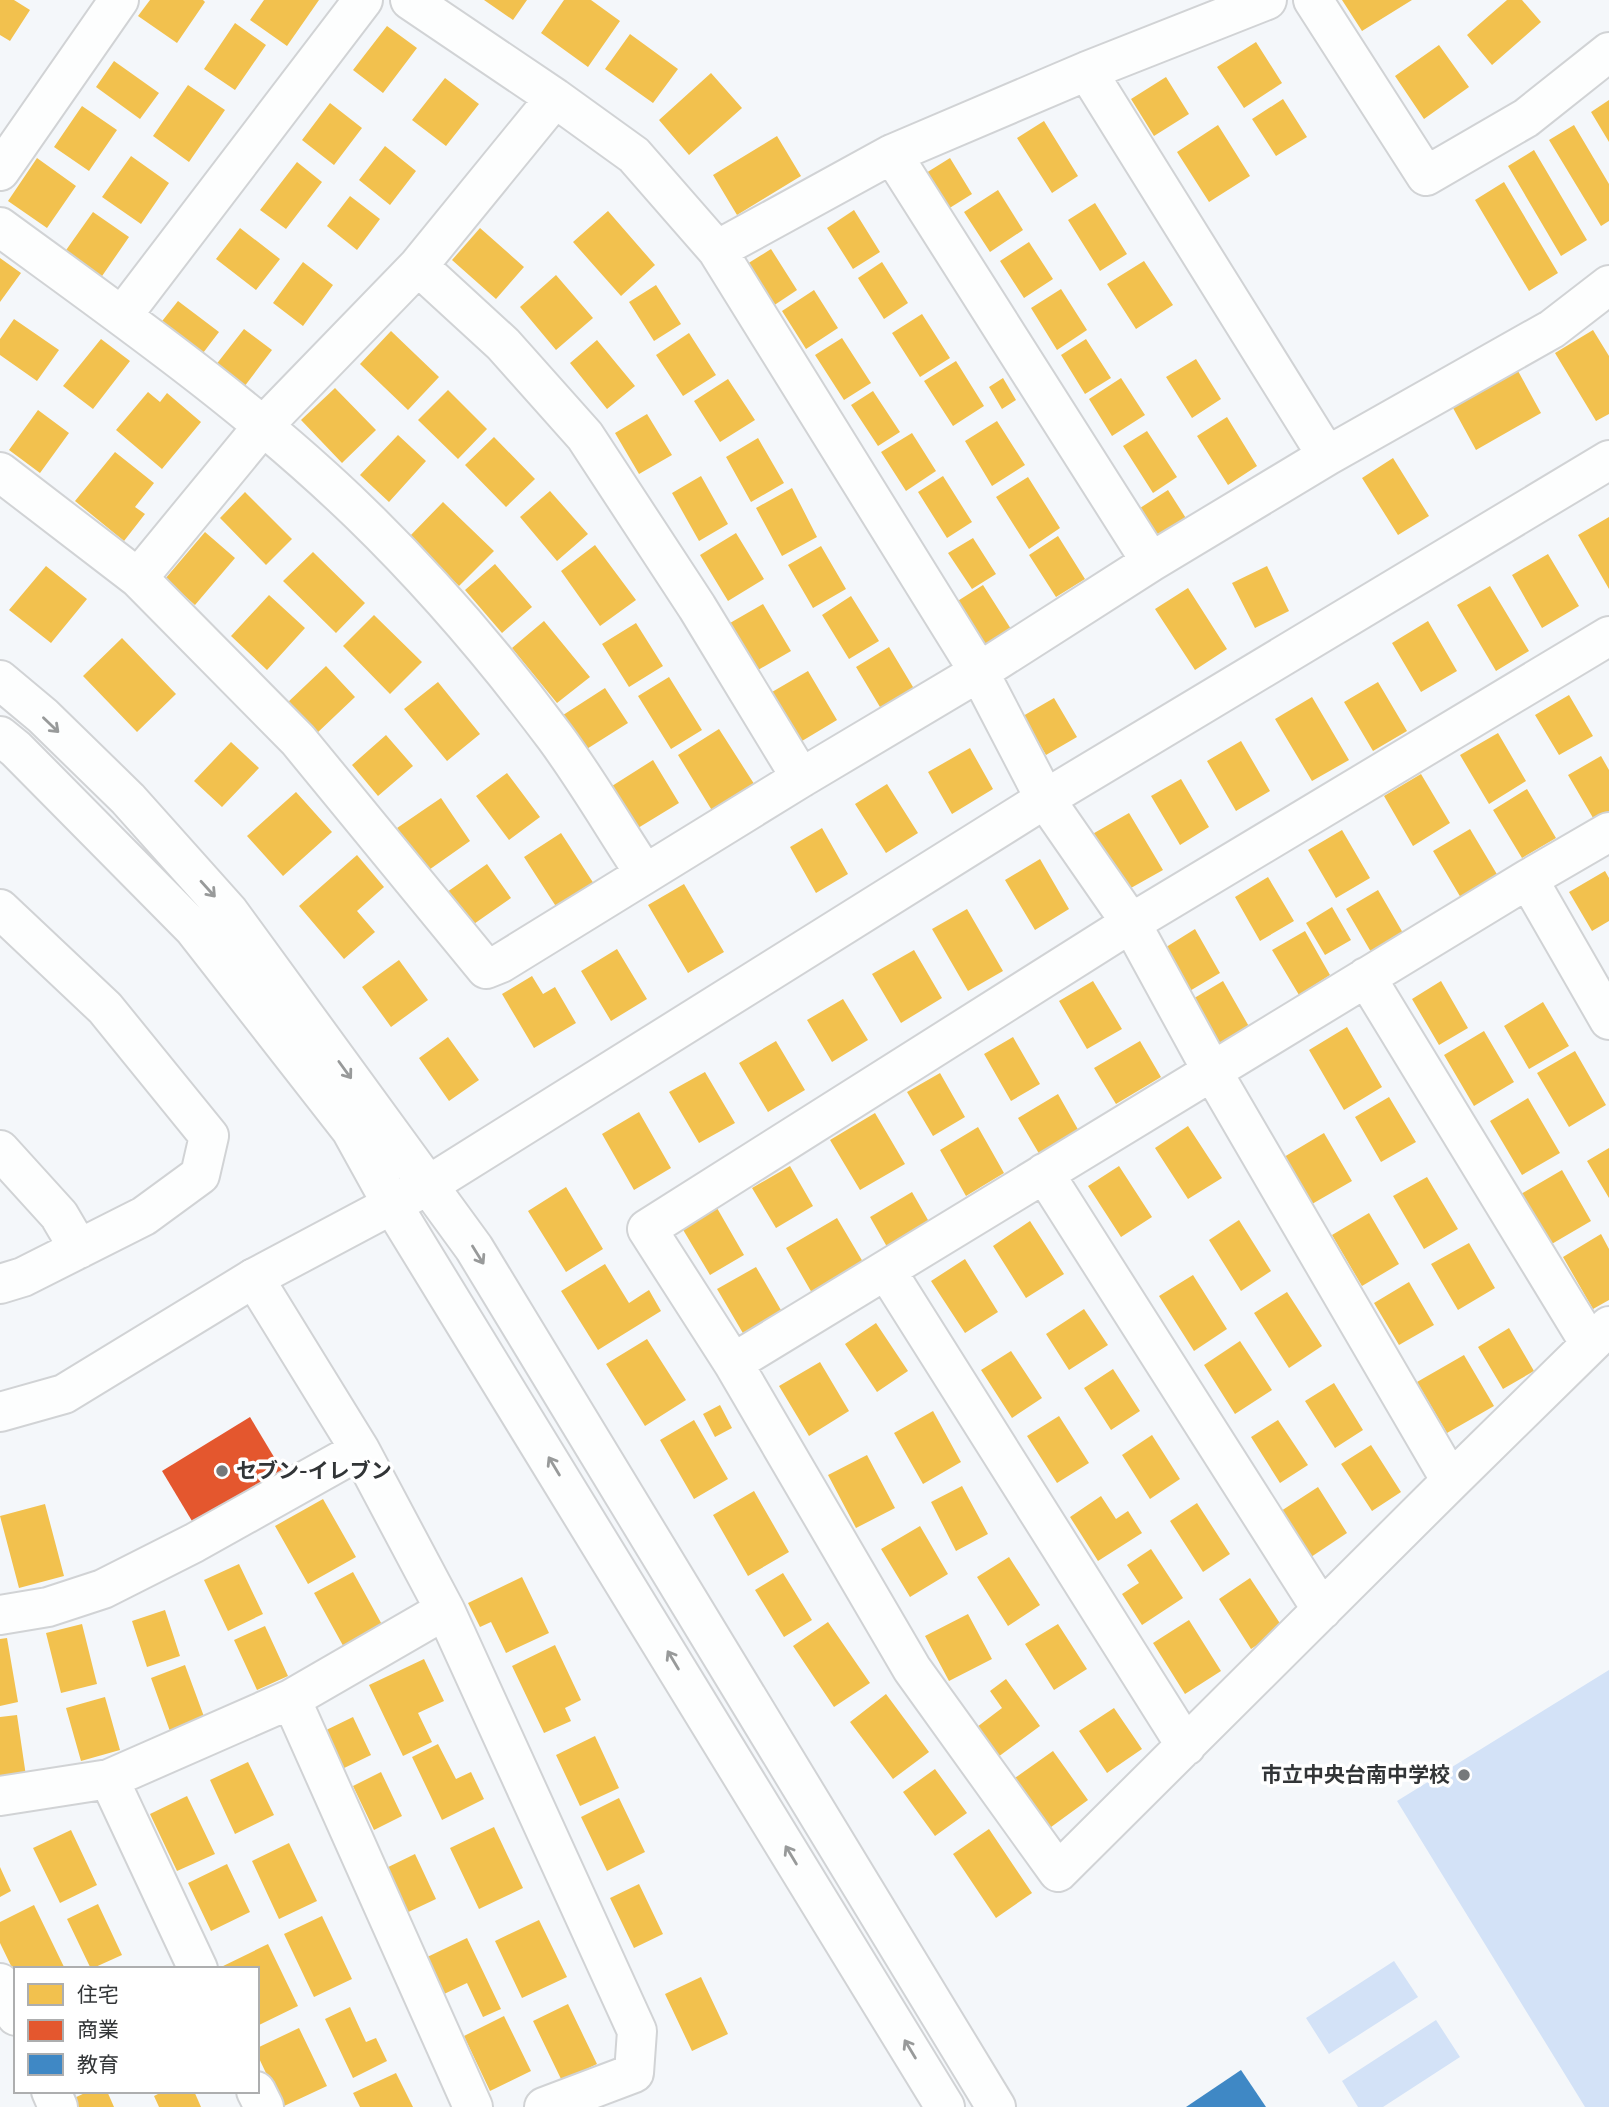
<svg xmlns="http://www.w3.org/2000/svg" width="1609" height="2107" font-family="'Exo 2','Noto Sans JP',sans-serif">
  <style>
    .green { fill: #d3e2f7 }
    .homes { fill: #f2c14e }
    .shops { fill: #e4572e }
    .schools { fill: #3f88c5 }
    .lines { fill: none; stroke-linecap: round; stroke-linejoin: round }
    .minor-casing { stroke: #d1d3d5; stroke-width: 42 }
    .tertiary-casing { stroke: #d1d3d5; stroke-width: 42 }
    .minor { stroke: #fdfefe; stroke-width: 38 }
    .tertiary { stroke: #fdfefe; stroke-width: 38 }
    .oneway { stroke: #989a9a }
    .poi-dot { fill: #76797b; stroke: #fff; stroke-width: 2.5 }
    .labels { text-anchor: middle; stroke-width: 7; stroke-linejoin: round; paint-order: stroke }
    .poi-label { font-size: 21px; font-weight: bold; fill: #323537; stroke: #fff; text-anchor: start }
  </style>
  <rect width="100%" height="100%" fill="#f4f7fa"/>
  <path class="green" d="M1609,1670v437h-24l-188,-306z
    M1394,1961l24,36 -89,57 -23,-36z
    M1436,2020l24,37 -77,50h-25l-16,-26z"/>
  <path class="homes" d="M0,0h14l16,10 -20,31 -10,-6z
    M150,0h53l2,2 -28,41 -39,-27z
    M264,0h55l-32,46 -37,-26z
    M484,0h43l-14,20z
    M564,0h27l29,21 -32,46 -47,-34z
    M1342,0h70l-50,31z
    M1507,0h15l19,22 -49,43 -25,-30z
    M235,23l31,22 -31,45 -31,-21z
    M387,26l30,22 -34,45 -30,-23z
    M630,34l48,35 -25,34 -48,-34z
    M1256,42l26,41 -38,25 -27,-41z
    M1439,45l30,42 -45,32 -29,-43z
    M114,61l45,32 -19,26 -44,-32z
    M711,73l31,35 -53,47 -30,-35z
    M1166,77l23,37 -35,22 -23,-37z
    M445,78l34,26 -33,42 -34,-26z
    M188,85l37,25 -36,52 -36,-26z
    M1283,99l24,38 -31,19 -24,-37z
    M1609,100v42l-18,-30z
    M330,103l32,25 -28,37 -32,-25z
    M82,106l35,24 -28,41 -35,-24z
    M1044,121l34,55 -26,17 -35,-55z
    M1218,125l32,51 -41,26 -32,-50z
    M1574,125l35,59v37l-8,5 -52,-86z
    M777,136l24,40 -64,39 -24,-40z
    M385,146l31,25 -26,34 -31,-25z
    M1534,150l53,90 -26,16 -53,-90z
    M131,156l38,27 -28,41 -39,-27z
    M37,158l39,28 -29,42 -39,-27z
    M950,158l22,36 -24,15 -22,-36z
    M297,162l25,20 -36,47 -26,-19z
    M1504,182l54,91 -29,18 -54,-91z
    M998,190l25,40 -33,22 -26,-40z
    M350,196l30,23 -23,31 -30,-24z
    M1095,203l32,51 -27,17 -32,-51z
    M854,210l26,42 -27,17 -26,-41z
    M608,211l47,54 -34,31 -48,-54z
    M93,212l36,25 -29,42 -36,-26z
    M240,228l40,31 -24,31 -40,-31z
    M480,228l44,39 -28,32 -44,-39z
    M1029,242l24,37 -29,19 -24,-37z
    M771,249l26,41 -24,16 -26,-42z
    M0,258l21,15 -21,29z
    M1144,261l29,44 -37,24 -29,-45z
    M303,262l30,23 -30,41 -30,-23z
    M882,262l26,41 -24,16 -26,-41z
    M556,275l37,43 -37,32 -36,-43z
    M656,285l25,39 -27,17 -25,-39z
    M1061,289l26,41 -30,20 -26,-42z
    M814,290l24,38 -32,21 -24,-38z
    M178,301l41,31 -19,25 -41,-32z
    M922,314l28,44 -30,19 -28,-44z
    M14,319l45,31 -22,31 -37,-26v-16z
    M244,329l28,21 -28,37 -29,-21z
    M1593,330l16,26v58l-13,7 -41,-68z
    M391,331l48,46 -31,33 -48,-46z
    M689,333l27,42 -33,21 -27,-41z
    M842,338l29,45 -27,17 -29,-45z
    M101,339l29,22 -37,48 -30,-23z
    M1086,339l25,39 -26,16 -24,-39z
    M597,340l38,46 -28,23 -37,-46z
    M1196,359l25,40 -29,19 -26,-41z
    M956,361l28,45 -31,20 -29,-45z
    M1518,371l23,42 -65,37 -23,-42z
    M1003,378l13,22 -14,9 -13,-22z
    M1121,378l24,37 -33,21 -23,-37z
    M728,379l27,41 -35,22 -26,-41z
    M335,388l41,42 -34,33 -41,-43z
    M448,390l39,39 -29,30 -40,-39z
    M873,391l27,41 -22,14 -27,-41z
    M148,392l12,10 7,-9 34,29 -39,47 -46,-39z
    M38,410l31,23 -29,40 -31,-23z
    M647,414l25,41 -33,19 -24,-41z
    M1227,417l30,49 -29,19 -31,-49z
    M997,421l28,44 -33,21 -27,-45z
    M1147,431l30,46 -24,16 -30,-47z
    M912,433l24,38 -30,20 -25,-39z
    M398,435l28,26 -37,41 -29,-27z
    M494,437l41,42 -29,28 -41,-42z
    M758,438l26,45 -33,19 -25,-45z
    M115,452l39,31 -19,24 10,7 -21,27 -49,-40z
    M1393,458l36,58 -31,19 -36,-57z
    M701,476l27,48 -29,17 -27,-48z
    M943,476l29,46 -25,16 -29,-46z
    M1028,477l32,51 -31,21 -33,-52z
    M792,488l25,49 -35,19 -26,-48z
    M1168,490l21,33 -27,18 -22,-33z
    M550,491l38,43 -31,27 -37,-44z
    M245,492l47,47 -26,26 -46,-47z
    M443,502l51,49 -35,35 -50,-49z
    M1609,517v72l-31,-54z
    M205,532l30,26 -40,47 -30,-26z
    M736,533l28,46 -36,22 -28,-46z
    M1058,536l27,43 -29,18 -27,-42z
    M973,538l23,36 -24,15 -24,-36z
    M595,545l41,55 -36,26 -39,-55z
    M821,546l25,43 -33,19 -25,-43z
    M313,552l52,51 -29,30 -53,-52z
    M1548,554l31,52 -37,22 -30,-53z
    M495,564l37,43 -30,26 -37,-43z
    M46,566l41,33 -36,44 -42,-33z
    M1267,566l22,45 -34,17 -23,-45z
    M983,585l28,44 -27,17 -28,-44z
    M1490,586l39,65 -33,20 -39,-66z
    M1188,588l39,61 -32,21 -40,-61z
    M269,595l36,33 -38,42 -36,-34z
    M851,596l28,45 -30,18 -27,-44z
    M763,604l28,47 -33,19 -28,-47z
    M374,615l48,47 -32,32 -47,-48z
    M544,621l46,56 -33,26 -45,-55z
    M1428,621l29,50 -36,21 -29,-49z
    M636,623l27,43 -34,21 -27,-43z
    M122,638l54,56 -39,38 -54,-56z
    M889,647l27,45 -33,20 -27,-45z
    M326,666l29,31 -39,37 -29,-31z
    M808,671l29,49 -35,21 -30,-49z
    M669,677l33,53 -31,19 -33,-53z
    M438,682l42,52 -33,27 -43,-52z
    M1378,682l29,49 -34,20 -29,-49z
    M605,688l23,35 -46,29 -22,-35z
    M1569,695l24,41 -34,19 -24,-40z
    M1312,697l37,63 -37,21 -37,-62z
    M1054,698l23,39 -31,18 -23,-39z
    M719,729l39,61 -42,27 -38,-62z
    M1498,733l28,48 -37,23 -29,-49z
    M386,735l27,31 -35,30 -26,-31z
    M1241,741l29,50 -34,20 -29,-50z
    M231,742l28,26 -37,39 -28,-26z
    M970,748l23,41 -41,25 -24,-42z
    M1601,756l8,14v45l-13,8 -28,-48z
    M653,760l26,43 -41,25 -26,-42z
    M507,773l33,44 -31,23 -33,-44z
    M1421,774l29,49 -37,23 -29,-50z
    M1181,779l28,48 -29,18 -29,-49z
    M887,784l31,49 -32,20 -31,-49z
    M1527,789l29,49 -34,20 -29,-48z
    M296,792l36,40 -49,44 -36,-40z
    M441,798l29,43 -44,31 -29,-44z
    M1129,813l34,57 -41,23 -33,-57z
    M822,828l26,46 -32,19 -26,-46z
    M1470,829l28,47 -37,22 -28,-47z
    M1342,830l28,48 -34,20 -28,-48z
    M561,833l33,51 -37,24 -33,-51z
    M357,855l27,32 -27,24 18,21 -31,27 -45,-53z
    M1040,859l29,50 -34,21 -30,-50z
    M487,864l24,34 -40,28 -24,-34z
    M1605,871l4,7v43l-17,10 -23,-39z
    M1268,877l26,44 -34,20 -25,-44z
    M684,884l40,68 -36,21 -40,-68z
    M1378,890l25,43 -32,19 -25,-43z
    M1332,907l19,33 -26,15 -19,-32z
    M967,909l36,62 -35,20 -36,-62z
    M1195,929l25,44 -32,19 -25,-43z
    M1305,931l25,44 -31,20 -27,-45z
    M617,949l30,50 -36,22 -30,-50z
    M914,950l28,48 -41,25 -29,-49z
    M399,960l29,40 -37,27 -29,-40z
    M532,976l11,18 12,-7 21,36 -42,25 -32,-54z
    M1093,981l29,48 -35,20 -28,-48z
    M1223,981l28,49 -31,19 -29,-49z
    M1441,981l27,47 -29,17 -27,-46z
    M843,999l25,41 -36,22 -25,-42z
    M1543,1002l26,44 -40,23 -25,-43z
    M1347,1027l35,60 -38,23 -35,-60z
    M1484,1031l30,51 -40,24 -30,-51z
    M448,1037l31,43 -30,21 -30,-43z
    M1013,1037l27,47 -29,17 -27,-47z
    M776,1041l29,49 -37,22 -29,-49z
    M1140,1041l21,36 -45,27 -22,-36z
    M1575,1051l31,54 -37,22 -32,-54z
    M705,1072l30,51 -36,20 -30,-51z
    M940,1073l25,44 -32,19 -26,-44z
    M1058,1094l22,39 -39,24 -23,-39z
    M1389,1097l27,45 -35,20 -26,-45z
    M1528,1098l32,55 -38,22 -32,-54z
    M639,1112l32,56 -37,22 -32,-56z
    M875,1113l30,51 -45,26 -30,-50z
    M1188,1126l34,52 -34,21 -33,-51z
    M978,1127l26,46 -38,23 -26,-46z
    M1324,1133l28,48 -40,23 -28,-47z
    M1609,1148v50l-22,-37z
    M790,1166l23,40 -37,22 -24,-40z
    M1119,1166l33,51 -31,20 -33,-51z
    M1562,1170l29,51 -41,24 -29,-51z
    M1427,1177l31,52 -34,20 -31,-53z
    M566,1187l37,62 -37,23 -38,-61z
    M912,1192l20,35 -42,25 -20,-35z
    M717,1208l27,47 -34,20 -28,-47z
    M1369,1213l30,51 -37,22 -30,-51z
    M837,1218l26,44 -51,31 -26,-45z
    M1239,1220l32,51 -30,20 -32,-51z
    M1030,1221l34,53 -38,24 -33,-52z
    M1601,1234l8,15v51l-16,9 -30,-52z
    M1469,1243l26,45 -37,22 -27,-46z
    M965,1259l33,53 -33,21 -34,-52z
    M605,1264l24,39 20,-13 12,21 -63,39 -37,-59z
    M756,1267l29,50 -38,23 -30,-51z
    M1193,1275l34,54 -33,22 -35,-55z
    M1409,1282l25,43 -35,20 -25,-42z
    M1287,1292l35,54 -33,22 -35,-55z
    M1084,1309l24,36 -39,25 -23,-36z
    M876,1323l32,48 -31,21 -32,-48z
    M1509,1328l25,43 -31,18 -25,-42z
    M647,1339l39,61 -41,26 -39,-62z
    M1240,1341l32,49 -37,24 -31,-49z
    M1011,1351l31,47 -30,20 -31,-48z
    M1464,1355l30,51 -47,27 -30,-51z
    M820,1362l29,49 -40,25 -30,-50z
    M1113,1369l27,42 -29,19 -27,-42z
    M1334,1383l29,47 -28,18 -30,-47z
    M720,1405l12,23 -17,9 -12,-23z
    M933,1411l28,51 -38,22 -29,-51z
    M1059,1416l30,47 -32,20 -30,-47z
    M694,1420l34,59 -34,20 -34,-59z
    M1278,1420l30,45 -28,18 -29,-46z
    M1152,1435l28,44 -30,20 -28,-44z
    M1371,1445l30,47 -29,19 -31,-47z
    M867,1455l28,53 -39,20 -28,-53z
    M962,1486l26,48 -32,17 -25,-49z
    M1318,1487l29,46 -36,24 -30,-46z
    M754,1491l35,61 -41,24 -35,-61z
    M1101,1496l15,23 12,-8 14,22 -44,28 -28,-44z
    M323,1499l33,58 -48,27 -33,-58z
    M1197,1503l33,51 -27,18 -33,-51z
    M45,1504l19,72 -45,12 -19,-72z
    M920,1526l28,48 -38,23 -29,-48z
    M1151,1549l32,49 -41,27 -20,-31 17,-11 -12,-18z
    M1009,1557l31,48 -32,21 -31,-49z
    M239,1564l24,50 -35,17 -24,-51z
    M353,1572l32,58 -39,21 -32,-58z
    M783,1573l29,47 -28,17 -29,-47z
    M522,1577l27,56 -43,20 -15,-31 -11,5 -12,-24z
    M1250,1578l33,50 -32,21 -32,-50z
    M165,1610l15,46 -33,11 -15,-46z
    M968,1614l24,45 -43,22 -24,-45z
    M1189,1620l32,51 -36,23 -32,-51z
    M828,1622l42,61 -36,24 -41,-61z
    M82,1624l15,60 -36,9 -15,-60z
    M1058,1624l29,45 -33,21 -29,-46z
    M265,1626l23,50 -31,14 -23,-50z
    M7,1638l11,64 -18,4v-67z
    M555,1645l26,55 -16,8 6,13 -27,12 -32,-67z
    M424,1659l20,42 -26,12 14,29 -29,14 -34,-71z
    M185,1665l21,57 -35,12 -20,-56z
    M1006,1679l34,47 -42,31 -21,-30 25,-19 -12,-17z
    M886,1694l43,58 -36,27 -43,-57z
    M105,1697l15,53 -39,11 -15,-53z
    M1114,1708l28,41 -35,24 -28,-42z
    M17,1715l9,61 -26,4v-63z
    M353,1717l18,38 -33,16 -18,-38z
    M595,1736l24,52 -39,18 -24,-51z
    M438,1744l18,35 15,-7 13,27 -42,21 -30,-63z
    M1053,1751l35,49 -41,30 -35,-50z
    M248,1762l26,53 -39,19 -25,-54z
    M935,1769l32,44 -32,23 -32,-44z
    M381,1772l21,44 -28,14 -21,-44z
    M187,1796l28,58 -38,17 -27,-57z
    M619,1798l26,54 -38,19 -26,-54z
    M494,1827l29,61 -44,21 -29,-61z
    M989,1829l43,64 -36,25 -43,-64z
    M71,1830l26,55 -37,18 -27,-55z
    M289,1843l28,58 -38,18 -27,-58z
    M415,1854l21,45 -34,16 -22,-44z
    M227,1864l23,48 -39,19 -23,-48z
    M0,1867l11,24 -11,6z
    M639,1884l24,50 -29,14 -24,-50z
    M98,1904l24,51 -31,14 -24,-50z
    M34,1905l31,64h-49v7l-16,-33v-21z
    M322,1916l30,63 -38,18 -30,-63z
    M539,1920l28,57 -45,21 -27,-57z
    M467,1938l34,71 -18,8 -16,-34 -27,13 -17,-37z
    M268,1944l30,62 -41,20v-57h-40z
    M701,1977l27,57 -36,17 -27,-57z
    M568,2004l29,60 -35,17 -29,-60z
    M350,2007l16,35 10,-4 11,23 -34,17 -28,-59z
    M504,2016l27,55 -41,20 -26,-55z
    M299,2028l28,58 -45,21 -25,-53v-6z
    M396,2073l17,34h-53l-7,-14z
    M89,2091h18l7,16h-44l-2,-6z
    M164,2091h30l7,16h-42l-5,-11z"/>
  <path class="shops" d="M250,1417l33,55 -88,54 -33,-55z"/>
  <path class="schools" d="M1241,2070l25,37h-80z"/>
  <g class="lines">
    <defs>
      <path id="minor" d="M410,0l145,98 79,57 83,95 262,422 66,127 86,124 81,148 239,410
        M1313,0l113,176 100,-58 83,-66
        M1087,71l240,385
        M892,154l259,408
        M0,171l119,-171
        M0,227c123,90 250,179 360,286 71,69 136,145 195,224 32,43 60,92 90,137
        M717,250l175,-96 195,-83 180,-71
        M418,266l85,78 82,92 112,171 104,171
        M122,316l241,-316
        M0,472l138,106 160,162 188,229 15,-6 300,-185 178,-106 172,-110 176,-106 225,-127 57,-44
        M138,578l125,-152 155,-160 137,-168
        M1609,636l-478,287 -484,306 86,134 179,306 146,203 393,-391 158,-155
        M1528,879l81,141
        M0,909l105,99 104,128 -9,39 -56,41 -121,61 -23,7
        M1366,977l224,367
        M0,1150l59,65 20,34
        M1044,1173l278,437
        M886,1270l300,476
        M254,1278l106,172 85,160 192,421 -3,42 -90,34
        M733,1363l795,-484 81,-47
        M0,1615l48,-8 55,-18 91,-46 166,-93
        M291,1699l182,408
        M109,1779l89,190
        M0,1796l109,-17 182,-80 154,-89
        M0,1983l16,33
        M51,2091l7,16
        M256,2091l8,16"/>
      <path id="tertiary" d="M0,680l43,36 85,83 101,113 245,336 522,859
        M0,736l16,13 178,180 157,201 42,76 552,901
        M0,1412l64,-18 190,-116 173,-92 618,-387 564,-339"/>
    </defs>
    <use href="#minor" class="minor-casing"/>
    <use href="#tertiary" class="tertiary-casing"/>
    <use href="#minor" class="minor"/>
    <use href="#tertiary" class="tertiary"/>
  </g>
  <defs><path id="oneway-shaft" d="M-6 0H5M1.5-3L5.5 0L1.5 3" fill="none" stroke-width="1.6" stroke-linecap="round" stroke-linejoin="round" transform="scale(1.75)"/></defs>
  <g class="oneway">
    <use href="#oneway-shaft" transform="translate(51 725) rotate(44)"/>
    <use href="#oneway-shaft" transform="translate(208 889) rotate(48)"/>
    <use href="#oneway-shaft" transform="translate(345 1070) rotate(54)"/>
    <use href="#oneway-shaft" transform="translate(478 1255) rotate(58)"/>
    <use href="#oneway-shaft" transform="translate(554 1466) rotate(-121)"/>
    <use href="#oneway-shaft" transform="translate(673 1660) rotate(-121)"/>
    <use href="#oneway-shaft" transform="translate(791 1855) rotate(-121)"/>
    <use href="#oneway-shaft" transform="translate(910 2049) rotate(-121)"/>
  </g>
  <g class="poi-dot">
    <circle cx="222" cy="1471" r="7"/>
    <circle cx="1464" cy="1775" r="7"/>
  </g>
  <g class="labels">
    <g class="poi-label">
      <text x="236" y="1478">セブン-イレブン</text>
      <text x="1450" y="1782" text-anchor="end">市立中央台南中学校</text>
    </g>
  </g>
  <rect x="14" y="1967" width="245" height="126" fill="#ffffff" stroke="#adaeaf" stroke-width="2"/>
  <rect x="28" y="1984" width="35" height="21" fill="#f2c14e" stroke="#adaeaf" stroke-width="2"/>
  <text x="77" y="2002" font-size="21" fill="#323537">住宅</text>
  <rect x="28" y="2020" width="35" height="21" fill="#e4572e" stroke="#adaeaf" stroke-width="2"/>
  <text x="77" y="2037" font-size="21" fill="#323537">商業</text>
  <rect x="28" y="2054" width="35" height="21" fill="#3f88c5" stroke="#adaeaf" stroke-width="2"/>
  <text x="77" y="2072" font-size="21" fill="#323537">教育</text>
</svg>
